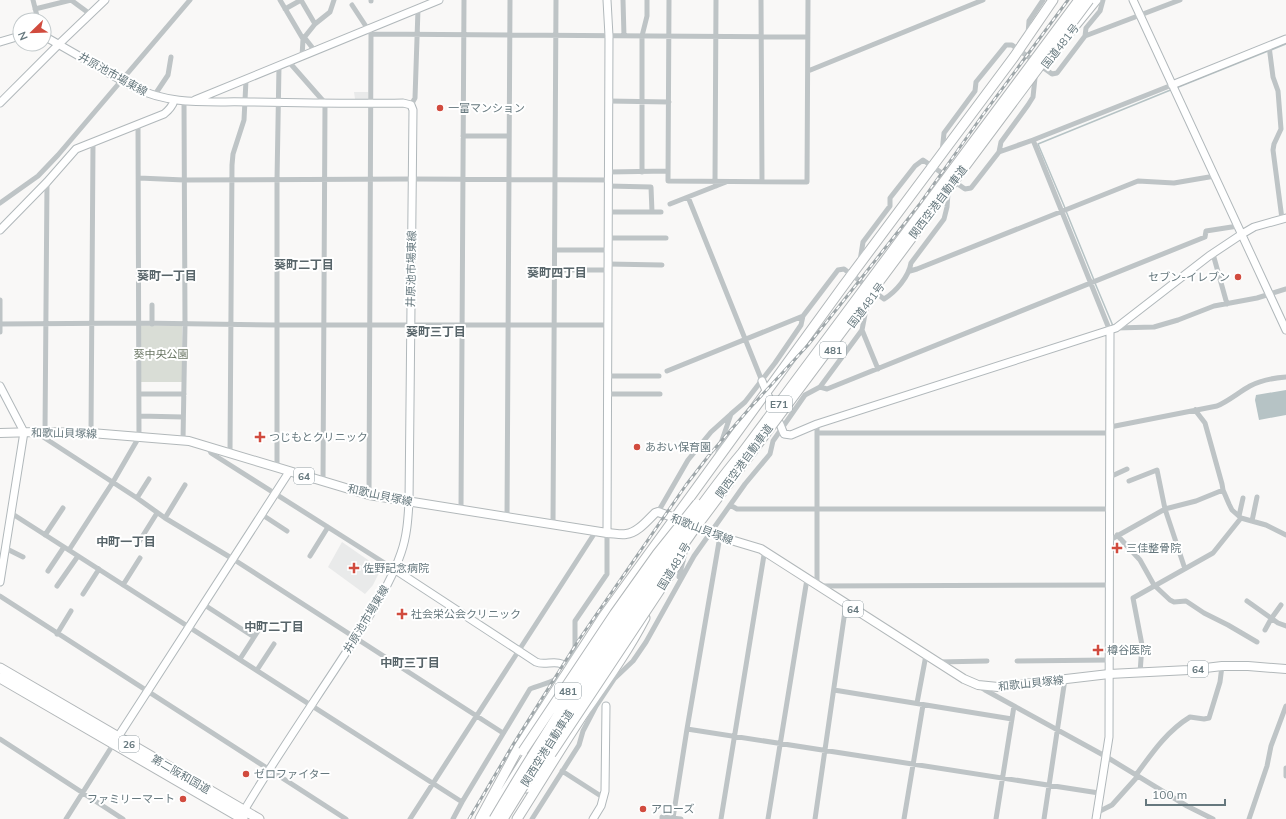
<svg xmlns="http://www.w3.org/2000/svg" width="1286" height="819" font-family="Mulish,'Noto Sans JP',sans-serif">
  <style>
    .built { fill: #e9eaea }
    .green { fill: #d9ddd6 }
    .water { fill: #b6c3c5 }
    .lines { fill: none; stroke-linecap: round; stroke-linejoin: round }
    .stream { stroke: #b6c3c5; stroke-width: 1.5 }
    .secondary-casing { stroke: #b1b8bb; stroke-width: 9 }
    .primary-casing { stroke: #b2b8ba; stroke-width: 10 }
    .highway-casing { stroke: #b2b7b9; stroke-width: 11 }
    .street { stroke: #bec4c6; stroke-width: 5 }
    .secondary { stroke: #fff; stroke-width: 7 }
    .primary { stroke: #fff; stroke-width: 8 }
    .highway { stroke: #fff; stroke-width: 9 }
    .rail-casing { stroke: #9fa7aa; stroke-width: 3 }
    .rail { stroke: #fff; stroke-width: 1.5; stroke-dasharray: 4.5; stroke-linecap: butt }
    .highway-bridge-casing { stroke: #b2b7b9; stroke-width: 11; stroke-linecap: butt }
    .highway-bridge { stroke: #fff; stroke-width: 9 }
    .poi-dot { fill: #d14b3e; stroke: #fff; stroke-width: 1.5 }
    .labels { text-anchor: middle; stroke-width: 4; stroke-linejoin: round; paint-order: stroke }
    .shield { fill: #fff; stroke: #94a0a5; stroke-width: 1 }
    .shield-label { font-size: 10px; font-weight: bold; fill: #66787e }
    .street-label { font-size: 11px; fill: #66787e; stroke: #fff }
    .poi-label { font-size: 11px; fill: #66787e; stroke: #fff; text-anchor: start }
    .park-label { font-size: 11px; fill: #6b7765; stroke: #fff }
    .neighbourhood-label { font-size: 12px; font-weight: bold; fill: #58656a; stroke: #fff }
  </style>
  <rect width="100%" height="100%" fill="#f9f8f7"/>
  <path class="built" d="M354,92h14v8l-13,-1z
    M342,542l39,27 -8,16 -8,9 -37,-27z"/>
  <path class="green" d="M141,325l41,1v56h-42z"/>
  <path class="water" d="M1286,390v25l-27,5 -4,-20 1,-5z"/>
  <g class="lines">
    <path class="stream" d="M1271,50l15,-6
      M1176,88l92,-37
      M1065,208l-27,-64 135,-55
      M1066,211l28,69
      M1095,283l18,43"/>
    <defs>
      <path id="secondary" d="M1133,0l153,330
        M44,36l89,51c39,19 75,14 117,15 51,1 102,2 153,1l8,2 2,5 -4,392c-1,17 -2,34 -8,51 -11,33 -35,68 -54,98 -35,54 -72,107 -105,163
        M0,42l20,-6
        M1172,85l114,-46
        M195,100l244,-100
        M0,103l59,-59 46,-44
        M0,230l47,-48 29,-33 88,-35c5,-4 8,-7 10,-13
        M762,381l22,53 7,1 26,-11 299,-96 93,-72 33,-22 12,-7 32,-9
        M0,386l24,46 -24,150
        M607,533l2,-497 -2,-36
        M394,569l142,93c9,4 17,-2 26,2
        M116,740l173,-268
        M593,819l8,-13 4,-15 1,-85
        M1096,819l13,-82 1,-406"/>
      <path id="primary" d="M0,433l36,-1 55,1 98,8 180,54 238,38c6,0 13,2 19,1 11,-1 21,-13 29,-21l3,-1 23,8
        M692,524l39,16 30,9 203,130 14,6 20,2 111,-13 80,-4 33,-4h26l38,3"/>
      <path id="highway" d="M1069,33l27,-33
        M0,668l259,151
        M0,678l243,141
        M526,788l25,-34
        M480,819l39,-72 84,-130 241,-332 170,-228 39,-57
        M488,819l65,-104
        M517,819c23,-36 45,-73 69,-109 21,-30 42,-59 59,-92"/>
    </defs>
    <use href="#secondary" class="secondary-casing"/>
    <use href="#primary" class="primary-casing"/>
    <use href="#highway" class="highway-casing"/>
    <path class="street" d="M33,0l4,16 -1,4
      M71,0l19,14
      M280,0l23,39 -1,18
      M371,0v1
      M623,0l1,36
      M669,0l-1,181 139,1 1,-182
      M716,0l-1,181 1,5
      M761,0l1,181
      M352,5l19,29 -2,461
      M35,9l36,-9
      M285,9l16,-9 14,24
      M371,34l437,3
      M1028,34l1,-13 14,-21
      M1085,36l95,-36
      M304,37l11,14
      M303,39l12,-15 15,-12 4,-12
      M1269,46l4,31 5,14 3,38 -7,15 -1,6 9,69
      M289,62l36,41 -2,379
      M808,71l175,-71
      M154,96l14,-21 3,-18
      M608,101l61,1
      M411,105l4,-7 3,-89
      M463,136h46
      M942,152l2,-19 31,-42 1,-9 30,-37h6l40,29 5,-1 28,-37 1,-8 14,-17 3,-11
      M999,152l34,-12
      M609,172l59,-1
      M642,172v-136l5,-20v-16
      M139,178l45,2 228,-1 197,1
      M608,186l43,1 1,25
      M688,197l74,184
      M0,203l38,-27 20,-21 132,-155
      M670,204l56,-22
      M608,212h53
      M608,238h58
      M555,250h53
      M1213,254l14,50
      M860,261l3,-19 27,-36v-8l25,-32 8,-6 42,29 6,-1 28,-36 2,-10 27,-37 5,-8 2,-19
      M608,264l54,1
      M555,270h53
      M910,271l7,-2 221,-88 36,2 41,-7
      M0,300v32
      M152,305v19
      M0,324l139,-1 137,2h332
      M1116,328l38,-1 24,-7 36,-14 43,-8 29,-9
      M862,330l16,39
      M1110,331l-77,-191 139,-55
      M667,371l136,-55 35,-46 6,-1 40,30c12,-7 25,-23 27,-36l33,-44 3,-12 1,-14
      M607,376h52
      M820,387l7,2 378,-152 1,-6 32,-5
      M139,394h45
      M607,394h53
      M1195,410l10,13 17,61 1,6 6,14 3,6 9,8 25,7 20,10
      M139,416l44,1
      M817,424v162l293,-1
      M1110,427l107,-21c12,-5 22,-14 33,-20 11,-6 23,-8 36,-9
      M45,432l2,-250
      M37,433l100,65 28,20 68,41 270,174
      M91,433l2,-290
      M817,433h293
      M183,441l2,-117 -1,-223
      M208,447l3,6 183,116
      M718,452l13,-38 14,-12 30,-39 26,-38 2,-9
      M230,453l2,-288 1,-11 11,-34 2,-40
      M277,467v-287l2,-114
      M1110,475h4l13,-6
      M1129,481l28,-11 8,39 20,60
      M137,498l12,-19
      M730,505l7,4h373
      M461,510l3,-510
      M658,512l30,-52 23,-28 20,-18
      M11,513l451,289
      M261,514l26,17
      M1239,516l4,-18
      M507,517l3,-517
      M165,518l20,-33
      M1252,521l5,-24
      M553,524l3,-524
      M45,535l18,-27
      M1117,535l23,25 14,25 16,15 4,2 12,-1 18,12 24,12 29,17
      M720,536l-33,193 412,64
      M1110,540l55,-31 31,-8 27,-11
      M137,545l20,-32
      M5,548l18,9
      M69,550l44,-68 26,-45 -1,-313
      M310,556l18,-29
      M48,571l16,-24
      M679,577l8,-32
      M123,585l17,-27
      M57,586l21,-30
      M83,594l16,-25
      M0,596l346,223
      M1247,601l31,22 8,3
      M203,604l51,33
      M1265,630l6,-11 10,-14
      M57,634l14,-23
      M240,659l18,-28
      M1017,661l92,-1
      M569,662l6,-10v-31l32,-47v-41
      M938,662l49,-1
      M257,670l17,-26
      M1140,673l2,-28 -9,-47 80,-45 28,-35
      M979,686l6,4 120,66 82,50 26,13
      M834,690l178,29
      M917,703l9,-48
      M0,739l123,80
      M1286,768v8
      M562,771l42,27
      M1136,775c16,-22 31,-44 54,-58l14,2 5,-1 11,-36 2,-16
      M1096,813l16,-8 26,-29
      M673,818l14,-89
      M66,819l48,-76
      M410,819l186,-288
      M453,819l9,-17 68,-113c9,-4 25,-7 31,-13
      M532,819l47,-74 4,-14 13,-25 18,-27 19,-18 13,-19 48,-86 51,-72 25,-30 3,-13 32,-46 15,-8 42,-57 5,-26
      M662,819v-2l19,2
      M721,819l43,-264 2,-3
      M768,819l39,-240
      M815,819l31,-215
      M904,819l19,-114
      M996,819l18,-113
      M1044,819l21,-140
      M1249,819l18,-53 4,-20 15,-40"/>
    <use href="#secondary" class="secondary"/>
    <use href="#primary" class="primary"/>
    <use href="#highway" class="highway"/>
    <defs>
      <path id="rail" d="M469,819l45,-76 64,-102 108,-156 24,-31 39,-45 59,-64 44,-55 67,-85 63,-89 86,-116"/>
    </defs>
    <use href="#rail" class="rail-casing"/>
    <use href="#rail" class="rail"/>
    <defs>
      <path id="highway-bridge" d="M523,751l92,-138 42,-59 40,-50
        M551,754l130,-196
        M494,819c53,-90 110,-177 170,-262 26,-35 50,-71 78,-104l337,-453
        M503,819l74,-120 42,-63 74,-105 396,-531"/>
    </defs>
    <use href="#highway-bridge" class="highway-bridge-casing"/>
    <use href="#highway-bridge" class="highway-bridge"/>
  </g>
  <g class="poi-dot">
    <circle cx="440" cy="108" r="4"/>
    <circle cx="1238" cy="277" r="4"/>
    <path d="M258 431h4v4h4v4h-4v4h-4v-4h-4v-4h4z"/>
    <circle cx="637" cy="447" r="4"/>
    <path d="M1115 542h4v4h4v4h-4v4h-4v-4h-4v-4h4z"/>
    <path d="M352 562h4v4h4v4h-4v4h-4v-4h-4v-4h4z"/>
    <path d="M400 608h4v4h4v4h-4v4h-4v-4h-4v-4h4z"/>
    <path d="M1096 644h4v4h4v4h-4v4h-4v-4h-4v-4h4z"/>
    <circle cx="246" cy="774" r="4"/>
    <circle cx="183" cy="799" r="4"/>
    <circle cx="643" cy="809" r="4"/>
  </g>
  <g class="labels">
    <g class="shield">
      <rect x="820" y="342" width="26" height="16" rx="3"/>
      <rect x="766" y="396" width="26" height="16" rx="3"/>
      <rect x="294" y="468" width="20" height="16" rx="3"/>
      <rect x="843" y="601" width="20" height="16" rx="3"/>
      <rect x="1188" y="661" width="20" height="16" rx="3"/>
      <rect x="555" y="683" width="26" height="16" rx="3"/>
      <rect x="119" y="736" width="20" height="16" rx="3"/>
    </g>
    <g class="shield-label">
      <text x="833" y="354">481</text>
      <text x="779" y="408">E71</text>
      <text x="304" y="480">64</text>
      <text x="853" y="613">64</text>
      <text x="1198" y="673">64</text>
      <text x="568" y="695">481</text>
      <text x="129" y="748">26</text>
    </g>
    <g class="street-label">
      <text transform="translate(1060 46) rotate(-52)" y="4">国道481号</text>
      <text transform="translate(113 74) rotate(29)" y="4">井原池市場東線</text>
      <text transform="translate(938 202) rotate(-53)" y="4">関西空港自動車道</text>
      <text transform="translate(411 269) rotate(-89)" y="4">井原池市場東線</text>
      <text transform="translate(866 305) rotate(-53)" y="4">国道481号</text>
      <text transform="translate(64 433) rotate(1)" y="4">和歌山貝塚線</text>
      <text transform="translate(744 461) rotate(-54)" y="4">関西空港自動車道</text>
      <text transform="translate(380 495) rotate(12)" y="4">和歌山貝塚線</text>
      <text transform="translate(702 529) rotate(21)" y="4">和歌山貝塚線</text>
      <text transform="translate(674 566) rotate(-59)" y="4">国道481号</text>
      <text transform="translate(366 619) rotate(-59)" y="4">井原池市場東線</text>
      <text transform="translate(1031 683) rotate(-6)" y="4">和歌山貝塚線</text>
      <text transform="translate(547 748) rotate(-58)" y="4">関西空港自動車道</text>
      <text transform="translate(181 774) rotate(30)" y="4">第二阪和国道</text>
    </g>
    <g class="poi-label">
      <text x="448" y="112">一富マンション</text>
      <text x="1230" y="281" text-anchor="end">セブン-イレブン</text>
      <text x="269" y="441">つじもとクリニック</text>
      <text x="645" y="451">あおい保育園</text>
      <text x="1126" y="552">三佳整骨院</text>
      <text x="363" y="572">佐野記念病院</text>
      <text x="411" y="618">社会栄公会クリニック</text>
      <text x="1107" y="654">樽谷医院</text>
      <text x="254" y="778">ゼロファイター</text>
      <text x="175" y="803" text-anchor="end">ファミリーマート</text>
      <text x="651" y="813">アローズ</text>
    </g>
    <g class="park-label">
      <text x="161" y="358">葵中央公園</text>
    </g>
    <g class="neighbourhood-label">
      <text x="304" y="269">葵町二丁目</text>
      <text x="557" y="277">葵町四丁目</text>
      <text x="167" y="280">葵町一丁目</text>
      <text x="436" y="336">葵町三丁目</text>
      <text x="126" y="546">中町一丁目</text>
      <text x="274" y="631">中町二丁目</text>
      <text x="410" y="667">中町三丁目</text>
    </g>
  </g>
  <g transform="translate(32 32) rotate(247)"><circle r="19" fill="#ffffff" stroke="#c2c9cb"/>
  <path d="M0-3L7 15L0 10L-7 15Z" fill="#d14b3e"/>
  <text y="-6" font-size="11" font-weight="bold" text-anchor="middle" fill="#66787e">N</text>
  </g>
  <path d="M1146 799v6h79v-6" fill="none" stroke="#66787e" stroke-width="2"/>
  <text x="1152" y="799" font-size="12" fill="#66787e" stroke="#ffffff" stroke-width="3" paint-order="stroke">100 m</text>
</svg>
